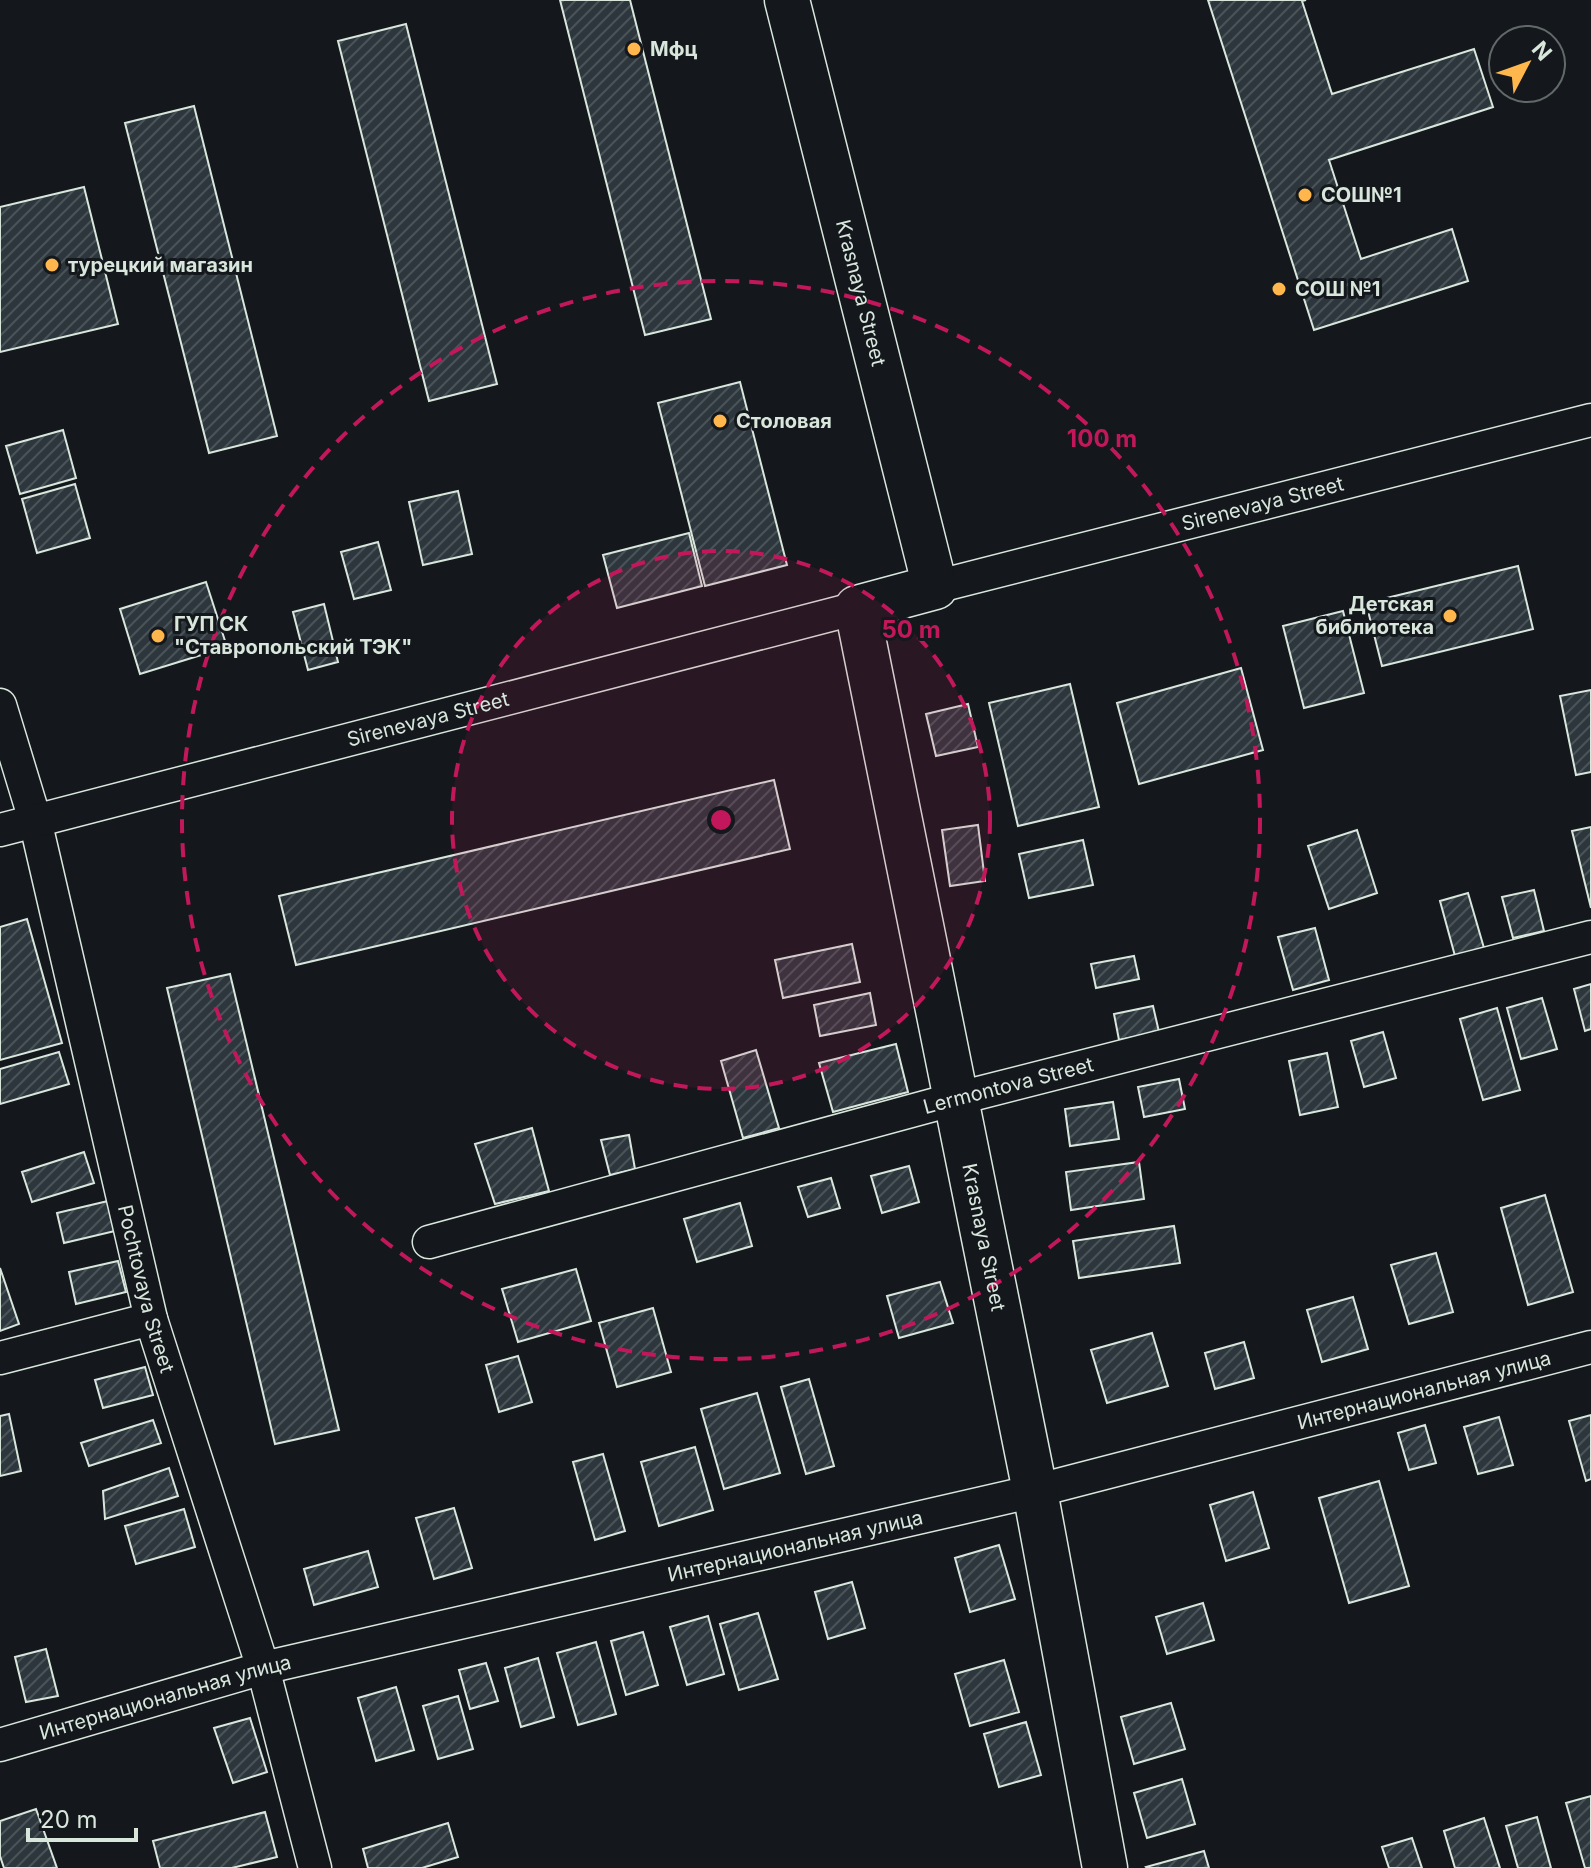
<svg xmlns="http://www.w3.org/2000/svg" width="1591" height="1868" font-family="Inter,sans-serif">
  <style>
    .building { fill: url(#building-hatch); stroke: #d8e6dc; stroke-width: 2 }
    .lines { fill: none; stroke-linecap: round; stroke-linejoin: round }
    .street-casing { stroke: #d8e6dc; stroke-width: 35 }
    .secondary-casing { stroke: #d8e6dc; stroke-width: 47 }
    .street { stroke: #14181c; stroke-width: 32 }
    .secondary { stroke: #14181c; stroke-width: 44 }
    .ring { fill: none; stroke: #c2185b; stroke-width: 4; stroke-dasharray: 14 10 }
    .poi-dot { fill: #ffb74d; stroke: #14181c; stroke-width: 3 }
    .labels { text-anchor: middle; stroke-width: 6; stroke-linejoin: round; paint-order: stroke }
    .poi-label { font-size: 20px; font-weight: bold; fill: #d8e6dc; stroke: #14181c; text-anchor: start }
    .street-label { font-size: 20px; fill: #d8e6dc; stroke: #14181c }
    .centre { fill: #c2185b; stroke: #14181c; stroke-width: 4 }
    .ring-label { font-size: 24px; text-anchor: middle; font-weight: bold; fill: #c2185b; stroke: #14181c; stroke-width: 6; stroke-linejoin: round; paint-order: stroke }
  </style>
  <defs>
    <pattern id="building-hatch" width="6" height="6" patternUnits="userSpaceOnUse" patternTransform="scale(2)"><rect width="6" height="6" fill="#2c363c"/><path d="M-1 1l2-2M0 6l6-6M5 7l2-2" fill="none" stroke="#4a5358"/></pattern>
  </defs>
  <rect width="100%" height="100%" fill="#14181c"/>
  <path class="building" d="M560,0h70l81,319 -66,16z
    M1208,0h98l-4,1 30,93 142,-45 19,58 -164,53 32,99 91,-30 16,52 -154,49z
    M406,24l91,360 -68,17 -91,-360z
    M194,106l83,330 -68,17 -84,-330z
    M84,187l34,137 -118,28v-145z
    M740,382l47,183 -82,21 -47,-183z
    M63,430l13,48 -56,16 -14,-48z
    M75,484l15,54 -53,15 -15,-54z
    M458,491l14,63 -49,11 -14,-63z
    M689,533l13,53 -85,22 -14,-53z
    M378,542l13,48 -37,9 -13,-47z
    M1518,566l15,63 -151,37 -16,-63z
    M206,582l21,65 -87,27 -20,-65z
    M324,604l14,58 -30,8 -15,-58z
    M1343,611l21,82 -60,15 -21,-82z
    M1241,668l22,82 -124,34 -22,-81z
    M1070,684l29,123 -81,19 -29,-123z
    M1591,690v82l-15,3 -16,-79z
    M968,704l10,43 -42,9 -10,-42z
    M774,780l16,69 -494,116 -17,-69z
    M978,825l7,56 -35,5 -8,-56z
    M1591,827v81l-19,-77z
    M1357,830l20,63 -48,16 -21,-63z
    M1083,840l10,45 -64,13 -10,-44z
    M1534,890l10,41 -31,7 -11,-41z
    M1468,893l16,55 -29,8 -15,-55z
    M27,919l35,124 -62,17v-133z
    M1315,928l14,52 -36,10 -15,-53z
    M852,944l8,38 -77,16 -8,-38z
    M1134,956l5,23 -43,9 -5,-24z
    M230,974l109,456 -64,14 -108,-456z
    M1591,984v45l-6,2 -11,-42z
    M870,993l6,32 -56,11 -6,-31z
    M1542,998l15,51 -36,10 -14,-51z
    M1153,1006l6,26 -40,8 -5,-26z
    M1497,1008l23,82 -37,10 -23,-81z
    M1383,1032l13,46 -32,9 -13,-46z
    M896,1044l12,48 -75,20 -14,-49z
    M756,1050l23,78 -36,10 -22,-77z
    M59,1052l10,32 -69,20v-35z
    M1327,1053l11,54 -38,8 -11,-54z
    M1179,1079l6,30 -41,8 -6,-30z
    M1113,1102l6,37 -49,7 -5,-37z
    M532,1128l17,63 -54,13 -20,-60z
    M629,1135l6,34 -25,6 -9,-35z
    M84,1152l10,31 -62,19 -10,-30z
    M1139,1162l5,37 -73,11 -5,-38z
    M909,1166l10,36 -37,11 -11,-37z
    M831,1178l9,30 -32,9 -10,-30z
    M1545,1195l28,97 -45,13 -27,-97z
    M108,1201l7,30 -51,12 -7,-30z
    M740,1203l12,43 -55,16 -13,-43z
    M1174,1226l6,37 -101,15 -6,-37z
    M1436,1253l17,59 -44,12 -18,-59z
    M118,1261l8,31 -50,12 -7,-32z
    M0,1268l19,56 -19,7z
    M576,1269l15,52 -73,21 -16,-53z
    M940,1282l13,41 -54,15 -12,-42z
    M1353,1297l15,52 -46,13 -15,-52z
    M653,1308l18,64 -54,15 -18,-64z
    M1152,1333l16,53 -61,17 -16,-53z
    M1244,1342l10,36 -39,11 -10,-36z
    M518,1356l14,46 -33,10 -13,-47z
    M145,1367l8,28 -50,13 -8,-28z
    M809,1379l25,87 -28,8 -25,-87z
    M757,1393l23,80 -56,16 -23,-80z
    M9,1414l12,57 -21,5v-60z
    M1591,1415v64l-5,2 -17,-60z
    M1499,1417l14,48 -35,9 -14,-47z
    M153,1420l8,23 -72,23 -8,-23z
    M1425,1425l11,38 -27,7 -11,-37z
    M695,1447l18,63 -54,16 -18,-64z
    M603,1454l22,77 -30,9 -22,-78z
    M169,1468l9,28 -73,23 -2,-28z
    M1379,1481l30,105 -60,17 -30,-105z
    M1253,1492l16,56 -43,13 -16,-56z
    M454,1508l18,60 -38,11 -18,-61z
    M184,1509l11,38 -59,17 -11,-38z
    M999,1545l16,54 -45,13 -15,-54z
    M368,1551l10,36 -64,18 -10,-36z
    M852,1582l13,46 -37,11 -13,-47z
    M1203,1603l11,37 -47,14 -11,-37z
    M758,1613l20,66 -39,11 -19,-66z
    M708,1616l16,58 -37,11 -17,-58z
    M643,1632l15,53 -32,10 -15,-54z
    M596,1642l20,72 -38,11 -21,-72z
    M46,1649l12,47 -32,6 -11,-45z
    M538,1658l16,59 -33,10 -16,-59z
    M1004,1660l15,52 -49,14 -15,-52z
    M486,1663l12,38 -28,8 -11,-39z
    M396,1687l18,63 -38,11 -18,-63z
    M458,1696l15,53 -35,10 -15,-53z
    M1171,1703l14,46 -51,15 -13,-47z
    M250,1718l17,54 -34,11 -19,-55z
    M1026,1722l15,53 -42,12 -15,-53z
    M1182,1779l13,45 -48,14 -13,-45z
    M1591,1796v72h-6l-19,-65z
    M36,1809l21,59h-53l-4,-12v-35z
    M265,1812l12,45 -45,11h-72l-7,-27z
    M1537,1817l14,51h-33l-12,-42z
    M1484,1818l16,50h-45l-11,-37z
    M448,1823l10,34 -36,11h-54l-5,-19z
    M1412,1838l10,30h-33l-7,-21z
    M1204,1851l5,17h-62l-1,-1z"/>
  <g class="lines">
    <defs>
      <g id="street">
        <path id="s1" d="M935,587l656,-167"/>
        <path id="s2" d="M0,705l35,115 116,499 112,349 52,200"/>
        <path id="s3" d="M0,830l857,-222"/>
        <path id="s4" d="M429,1242l526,-143 636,-162"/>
        <path d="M0,1358l151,-39"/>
        <path id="s5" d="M0,1745l263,-77 772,-177 556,-144"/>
      </g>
      <g id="secondary">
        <path id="s6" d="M787,0l148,587 -78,21 178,883 70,377"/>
      </g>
    </defs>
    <use href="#street" class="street-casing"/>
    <use href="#secondary" class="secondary-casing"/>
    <use href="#street" class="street"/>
    <use href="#secondary" class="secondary"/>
  </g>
  <circle cx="721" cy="820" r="269" fill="#c2185b" fill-opacity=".12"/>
  <g class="ring">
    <circle cx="721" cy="820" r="269"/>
    <circle cx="721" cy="820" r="539"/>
  </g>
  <g class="poi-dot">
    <circle cx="634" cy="49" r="8"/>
    <circle cx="1305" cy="195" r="8"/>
    <circle cx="52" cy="265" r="8"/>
    <circle cx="1279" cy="289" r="8"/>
    <circle cx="720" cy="421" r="8"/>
    <circle cx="1450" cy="616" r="8"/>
    <circle cx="158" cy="636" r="8"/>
  </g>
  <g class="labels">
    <g class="poi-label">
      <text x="650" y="56">Мфц</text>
      <text x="1321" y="202">СОШ№1</text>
      <text x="68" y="272">турецкий магазин</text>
      <text x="1295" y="296">СОШ №1</text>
      <text x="736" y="428">Столовая</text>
      <text x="1434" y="611" text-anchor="end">Детская<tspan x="1434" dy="23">библиотека</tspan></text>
      <text x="174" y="631">ГУП СК<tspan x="174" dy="23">"Ставропольский ТЭК"</tspan></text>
    </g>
    <g class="street-label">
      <text dy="7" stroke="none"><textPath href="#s6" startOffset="302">Krasnaya Street</textPath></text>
      <text dy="7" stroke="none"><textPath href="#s1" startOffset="338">Sirenevaya Street</textPath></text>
      <text dy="7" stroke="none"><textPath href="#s3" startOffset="442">Sirenevaya Street</textPath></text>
      <text dy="7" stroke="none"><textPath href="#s4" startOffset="600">Lermontova Street</textPath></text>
      <text dy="7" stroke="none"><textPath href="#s6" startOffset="1328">Krasnaya Street</textPath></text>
      <text dy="7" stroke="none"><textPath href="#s2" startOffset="602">Pochtovaya Street</textPath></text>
      <text dy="7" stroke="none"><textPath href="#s5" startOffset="1468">Интернациональная улица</textPath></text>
      <text dy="7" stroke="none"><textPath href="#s5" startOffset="820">Интернациональная улица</textPath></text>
      <text dy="7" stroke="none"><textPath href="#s5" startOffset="172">Интернациональная улица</textPath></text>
    </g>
  </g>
  <circle cx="721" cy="820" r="12" class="centre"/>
  <g class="ring-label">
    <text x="1102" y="447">100 m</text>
    <text x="911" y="638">50 m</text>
  </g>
  <g transform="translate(1527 64) rotate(49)"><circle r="38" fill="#14181c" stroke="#626a69" stroke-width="2"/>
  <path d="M0-6L14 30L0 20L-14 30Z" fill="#ffb74d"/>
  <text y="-12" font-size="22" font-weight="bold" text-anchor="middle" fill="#d8e6dc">N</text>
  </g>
  <path d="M28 1828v12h108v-12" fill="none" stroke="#d8e6dc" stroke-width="4"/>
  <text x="40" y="1828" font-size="24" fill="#d8e6dc" stroke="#14181c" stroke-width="6" paint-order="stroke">20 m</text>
</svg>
